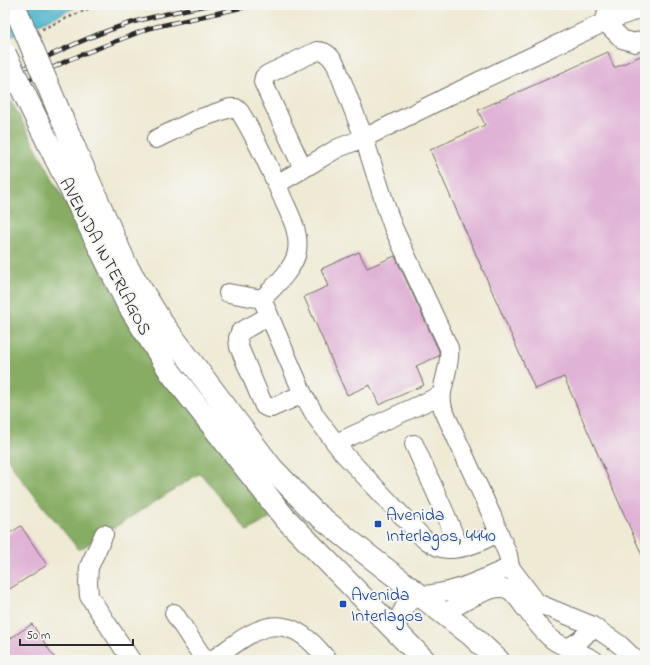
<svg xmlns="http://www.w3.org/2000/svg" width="650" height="665" font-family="'Indie Flower',sans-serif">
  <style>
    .forest { fill: #86ad63; stroke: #586c47 }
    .water { fill: #4fb8cd; stroke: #3d727c }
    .building { fill: #e0b2d6 }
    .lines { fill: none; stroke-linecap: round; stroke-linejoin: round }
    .minor-casing { stroke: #706e66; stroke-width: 20 }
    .major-casing { stroke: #706e66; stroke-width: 24 }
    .path { stroke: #706e66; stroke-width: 2.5; stroke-dasharray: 3 3; stroke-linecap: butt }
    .minor { stroke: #fff; stroke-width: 18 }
    .major { stroke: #fff; stroke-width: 22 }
    .rail-casing { stroke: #2b2b2b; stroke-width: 4.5 }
    .rail { stroke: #f6f6f2; stroke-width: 3; stroke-dasharray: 9; stroke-linecap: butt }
    .major-bridge-casing { stroke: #706e66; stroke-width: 24; stroke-linecap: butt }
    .major-bridge { stroke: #fff; stroke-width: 22 }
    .transit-dot { fill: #1a4fb4; stroke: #f6f6f2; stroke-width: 1.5 }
    .labels { text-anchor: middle; stroke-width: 4; stroke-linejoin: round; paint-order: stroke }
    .street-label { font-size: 18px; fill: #2b2b2b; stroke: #f6f6f2 }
    .transit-label { font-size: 18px; fill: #164399; stroke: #f6f6f2; text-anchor: start }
  </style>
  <rect width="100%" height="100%" fill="#f6f6f2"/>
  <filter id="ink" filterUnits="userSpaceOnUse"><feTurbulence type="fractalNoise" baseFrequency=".025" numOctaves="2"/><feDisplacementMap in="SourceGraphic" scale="8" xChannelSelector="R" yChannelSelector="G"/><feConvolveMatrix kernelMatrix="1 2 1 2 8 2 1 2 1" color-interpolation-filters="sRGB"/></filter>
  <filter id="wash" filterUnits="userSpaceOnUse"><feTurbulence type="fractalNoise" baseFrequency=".012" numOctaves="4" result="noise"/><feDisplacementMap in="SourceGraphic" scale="16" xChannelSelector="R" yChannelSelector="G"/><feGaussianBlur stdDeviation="0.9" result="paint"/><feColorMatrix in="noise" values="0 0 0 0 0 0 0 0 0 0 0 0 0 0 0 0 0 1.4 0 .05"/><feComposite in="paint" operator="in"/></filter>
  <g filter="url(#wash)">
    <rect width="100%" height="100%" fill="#efead4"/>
    <path class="forest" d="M11,101l120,224 142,191 -25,15 -48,-58 -121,77 -61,-75 -13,-21v-349z"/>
    <path class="water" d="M5,5h76l-76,34z"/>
    <g id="blocks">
      <path class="building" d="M608,52l6,16 31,-14v508l-81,-185 -29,12 -105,-239 55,-25 -7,-15z
        M359,252l8,16 28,-12 44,95v5l-23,10 8,19 -45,20 -9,-20 -23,10 -43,-98 24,-11 -7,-17z
        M21,526l26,39 -42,27v-56z
        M32,624l24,36h-48l-3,-5v-13z"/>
    </g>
  </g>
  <g filter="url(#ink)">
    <use href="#blocks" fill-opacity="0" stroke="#706e66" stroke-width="1"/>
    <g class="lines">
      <defs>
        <path id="minor" d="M645,7l-40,15 17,17 13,4 10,-4
          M156,139l39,-19 35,-12h6l4,4c17,28 30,56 43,87 7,16 17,33 14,52 -2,17 -23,36 -35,48
          M303,169l-40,-87 1,-5 4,-3 49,-23c10,0 14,6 19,14l28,73 22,69 7,20 56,121c2,15 -5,30 -7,45 -1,5 0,11 1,16l49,107 16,39 2,12
          M277,184l26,-15 35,-21 26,-10 109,-54 132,-62 3,-17
          M228,293l34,6 41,95 13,23 27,36 81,86c7,4 15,10 23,10 16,1 38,-9 52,-17
          M269,316l-29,16 -2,6 1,9 25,59 4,2h3l32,-14
          M336,443l105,-48
          M414,444l31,69 14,34
          M104,534l-15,33 -1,16 1,13 42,64
          M174,613l30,46
          M443,614c14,-8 48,-31 64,-25 7,3 13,12 17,18 9,11 17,24 29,33 12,9 28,12 41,20
          M396,631c2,-11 5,-22 14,-30 12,-8 29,-7 42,-11 20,-5 39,-15 58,-23l27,36 54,22 28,19 17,16
          M567,648c11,-6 20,-11 24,-23
          M215,658c32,-22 60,-50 96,-16 6,5 11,12 17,18"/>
        <path id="major" d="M74,147l52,118 36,58 109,144 42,44 56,45 101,78 28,26
          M56,159l71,144 44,70 113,144 140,143"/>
      </defs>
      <use href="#minor" class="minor-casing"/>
      <use href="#major" class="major-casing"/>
      <path class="path" d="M42,29l55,-24"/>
      <use href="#minor" class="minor"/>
      <use href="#major" class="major"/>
      <defs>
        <path id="rail" d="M5,77c42,-20 84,-42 129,-55 24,-7 49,-12 74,-17
          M5,92l63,-32 82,-32 104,-23"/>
      </defs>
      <use href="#rail" class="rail-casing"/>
      <use href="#rail" class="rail"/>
      <defs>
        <path id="major-bridge" d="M14,5l60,142
          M5,54l51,105"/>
      </defs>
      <use href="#major-bridge" class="major-bridge-casing"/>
      <use href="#major-bridge" class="major-bridge"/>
    </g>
  </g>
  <g class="transit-dot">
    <rect x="374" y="520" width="8" height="8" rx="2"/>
    <rect x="339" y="600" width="8" height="8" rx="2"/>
  </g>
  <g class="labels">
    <g class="street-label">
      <text transform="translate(106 256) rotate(62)" y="6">AVENIDA INTERLAGOS</text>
    </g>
    <g class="transit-label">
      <text x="386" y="520">Avenida<tspan x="386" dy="21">Interlagos, 4440</tspan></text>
      <text x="351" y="600">Avenida<tspan x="351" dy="21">Interlagos</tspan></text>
    </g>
  </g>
  <rect width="650" height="665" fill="none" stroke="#f6f6f2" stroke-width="20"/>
  <path d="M20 639v6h113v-6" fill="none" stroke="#2b2b2b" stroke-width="2"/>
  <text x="26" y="639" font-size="12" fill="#2b2b2b" stroke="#f6f6f2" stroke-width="3" paint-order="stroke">50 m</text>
</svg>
